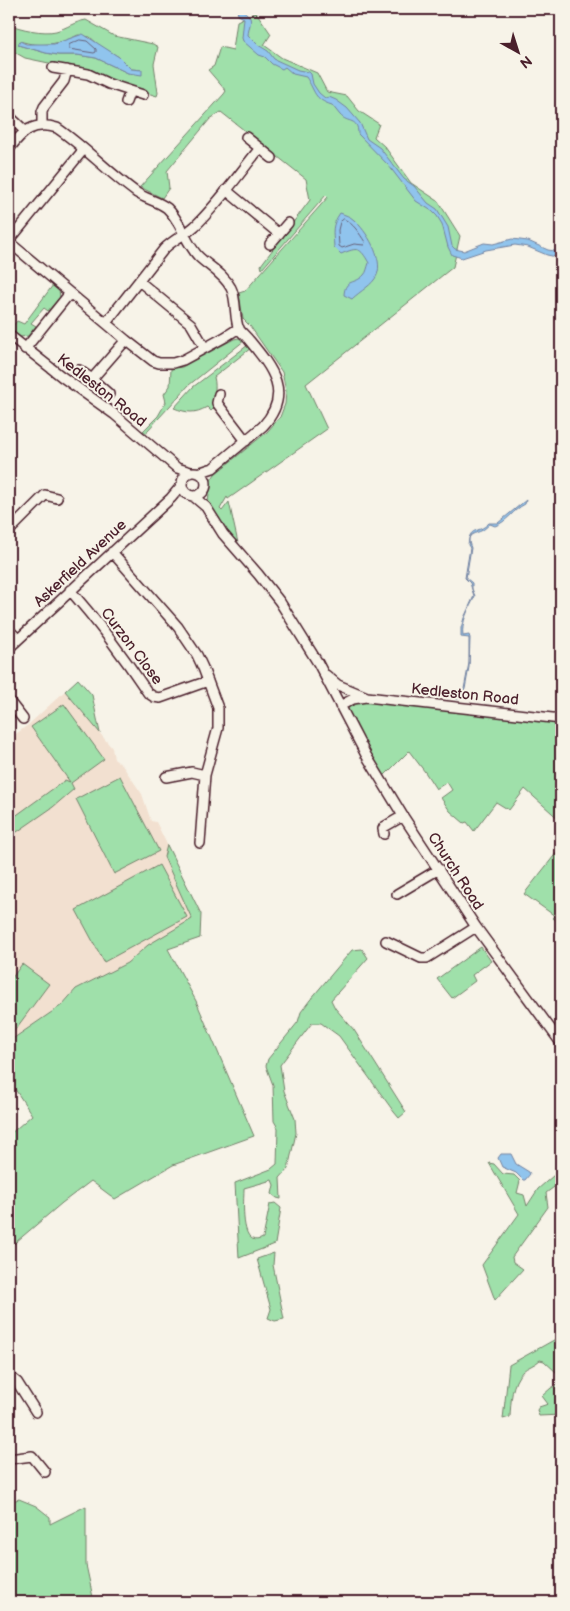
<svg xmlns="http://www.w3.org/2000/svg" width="570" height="1611" font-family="'Balsamiq Sans',sans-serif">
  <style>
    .built { fill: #f2e0d0 }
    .green { fill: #9fe0aa; stroke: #74806a; fill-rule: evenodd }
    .water { fill: #90c4ed; stroke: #74829f }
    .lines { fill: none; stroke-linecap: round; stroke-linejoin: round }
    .shore { stroke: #666179; stroke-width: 1 }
    .minor-casing { stroke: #4a1f2b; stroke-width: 12 }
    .minor { stroke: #f7f3e8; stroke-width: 9 }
    .labels { text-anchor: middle; stroke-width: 4; stroke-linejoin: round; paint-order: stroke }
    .street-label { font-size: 15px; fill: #4a1f2b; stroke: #f7f3e8 }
  </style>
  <rect width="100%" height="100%" fill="#f7f3e8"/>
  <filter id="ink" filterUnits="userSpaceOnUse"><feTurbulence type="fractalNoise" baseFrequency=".02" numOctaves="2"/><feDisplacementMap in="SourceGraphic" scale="10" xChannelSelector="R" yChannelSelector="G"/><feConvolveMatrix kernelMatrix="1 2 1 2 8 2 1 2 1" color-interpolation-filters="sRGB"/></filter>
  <g filter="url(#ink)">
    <path class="built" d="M65,691l47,57 2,11 8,6 20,29 9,27 5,1 45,92 -1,24 -73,25 -51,26 -14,16 -48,33 -5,6v-305l19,-14z"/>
    <path class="green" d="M256,12l15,22 -7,11 18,13 35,15 10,19 20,4 12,15 20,13 -5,13 11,10 26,36 27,18 22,35 -7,31 -147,117 21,45 -99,70 -1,-2 -7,12 2,2 7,-9 9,41 -2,2 -17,-22 1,-4 -12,-17 3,-22 4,-6 52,-42 13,-15 5,-13 1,-13 -4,-19 -32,-46 -7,-7 -4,-26 6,-2 83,-94 -2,-2 -64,74 -1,-4 49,-65 -4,-21 -85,-67 -11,7 -43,52 2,17 -7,10 -22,-11 84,-93 2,-3 -18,-21 6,-4 6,-19 13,3 4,-29z
      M86,20l28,16 39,8 5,3 -4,17 4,29 -1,3 -46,-14 -29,-12 -57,-12 -16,-9v-25c10,5 35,10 47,7 11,-3 18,-9 30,-11zM78,35l12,2 10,9 19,11 12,12 11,1 -14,3 -32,-15 -19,-3h-19l-12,-2 -28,-8 2,-4c20,7 40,3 58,-6z
      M53,285l6,5 1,7 -12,14 -4,-3 -13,15 5,3 -8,10 -8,1 -10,-8 7,-8 7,3z
      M239,338l6,2 -56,45 -41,45 -1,3 -4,-2 15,-15 8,-14 -2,-8 6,-8 1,-17 11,-2 52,-28z
      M248,345l3,3 -37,29c3,12 -1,19 0,31l-3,3 -4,-4c-12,7 -20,6 -33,1l19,-21z
      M78,679l14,16 8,38 -35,-42z
      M365,700l196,21v100l-36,-32 -16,21 -13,-8 -22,29 -7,-9 -3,1 -14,-12 -9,-13 11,-8 -5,-8 -11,7 -11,-17 -16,-21 -26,26 -35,-66c1,-10 9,-10 17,-11z
      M64,704l40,55 -33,24 3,6 -21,18 -39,27v-17l51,-37 5,2 -39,-55z
      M120,776l39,75 -45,23 -38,-75z
      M167,845l34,69 -1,24 -32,11 28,52 58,135 -81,29 -58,34 -24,-18 -29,22 -52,44 -1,-1v-111l23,-20 -23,-35v-36l5,-6 48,-33 14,-16 51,-26 21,-18 44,-26 -28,-62z
      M561,847v77l-8,-6 2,-2 -31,-22z
      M159,865l28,52 -83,45 -28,-52z
      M481,947l10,14 -19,14 3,6 -23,17 -15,-19z
      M362,949l6,9 -37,42 4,8 19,22 52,82 -7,6 -5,-6 -55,-76 -18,-13h-9l-32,42 4,26 11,28 1,14 -8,36 -8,9 1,21 -4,-1 -5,-4 2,-9 -2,-5 -28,8c0,13 -5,62 19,50l7,-34 5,-1 6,5 -6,36 -36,14 -4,-75 36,-14 6,-5 1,-36 -4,-7 -1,-36 -7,-19 2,-7 30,-37 3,-10 9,-12 42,-50z
      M22,964l27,20 -40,54v-56z
      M489,1163l5,1 9,10 11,1 6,6 -3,12 7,2 3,11 11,-17 23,-20v13l-15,11 2,14 -36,50 1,5 10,7 -28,31 -13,-35 37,-51z
      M274,1253l-1,12 11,54 -9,2 -7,-3 3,-9 -14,-50z
      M561,1336v35l-4,2 -13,-12 -4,-1c-5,5 -13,7 -17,11 -12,12 -12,30 -13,46l-7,2 6,-54z
      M557,1385l4,4 -4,9 4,3v14l-22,1 -2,-6 2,-3 9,-3 -6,-8 9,-8z
      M19,1499l17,7 14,11v7l36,-18v59l8,37h-85v-100z"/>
    <path class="water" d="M237,9h4c14,10 9,11 7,26l10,10 10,6 6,8 24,11 11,2 2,2 2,10 6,9 6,5 4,-1 7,3 11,8 13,15 7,16 13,9 24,31 10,7 14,17 9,6 11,18 4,19 3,3 9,2 20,-8 9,1 19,-5 16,2 20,9 13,2v6l-14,-3 -19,-8 -13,-2 -29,5 -24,8 -10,-3 -4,-8 -6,-23 -5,-8 -5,-5 -16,-10 -27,-35 -31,-32c0,-17 -10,-10 -18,-19 -3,-3 -5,-7 -8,-10 -19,-6 -16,-13 -26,-28l-13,-3 -8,-7 -3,2 -10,-5 -7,-7 -6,-2 -16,-14 -1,-3 2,-20 -6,-3z
      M83,34l36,23 12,12 11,1v5l-14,-2 -32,-15 -19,-3h-19l-12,-2 -28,-8 2,-4 6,3h28z
      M340,213c5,2 10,3 14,7 12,10 30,39 23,55 -4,10 -17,16 -25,24l-8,-4c1,-17 11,-10 20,-20 3,-3 3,-7 5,-12 -9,-16 -11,-16 -28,-9l-7,-7c-1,-16 -3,-21 6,-34z
      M526,500l-1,4c-12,6 -18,18 -30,22l-5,-2c-1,1 -7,6 -7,6 -10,5 -18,3 -12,18l-5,30 6,5v6l3,7c-6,13 -14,25 -12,40l6,-1 1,3 -1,29 -4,22 -7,10h-2l8,-10 5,-26v-25l-8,-1v-9l3,-10 10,-22 -4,-13 -5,-5 5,-30 -2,-3c2,-20 9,-10 21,-22h9z
      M501,1154h10l5,10 13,8 1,2 -5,6h-2l-7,-7 -14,-6 -4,-9z"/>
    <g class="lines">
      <path class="shore" d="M80,40l7,1 9,8v3l-2,1 -25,-4v-4z
        M344,219c10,5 15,14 21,23l-1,3 -10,-1 -12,4 -3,-2 -1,-16 2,-8z"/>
      <defs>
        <path id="minor" d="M53,68l35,6 21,10 34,11
          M126,102l4,-11
          M9,116l16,15
          M42,125v-13l2,-5 20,-26 3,-11
          M246,137l26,21
          M9,149c14,-18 24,-28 48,-21 28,19 52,45 80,65 9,6 21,8 30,15 14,13 18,34 31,48 10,10 26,18 33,32 6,11 3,32 8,41 2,3 7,7 10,11 23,28 44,53 14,86l-50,42 -15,5
          M226,190l53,44
          M9,241l75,-92
          M9,242l117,98 27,21 6,2h14l10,-3 42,-23 14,-9
          M270,244l18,-21
          M139,281l52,43 14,24
          M106,323l58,-74c10,-10 21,-14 31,-23 24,-23 44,-52 65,-78
          M9,335l52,41 53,38 63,54 14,4
          M25,349l45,-56
          M79,370l13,9 17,15
          M92,379l34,-39
          M219,394l-2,9 29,38
          M182 484a12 12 0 1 1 24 0a12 12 0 1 1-24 0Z
          M193,496l13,11 17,27 35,40 22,28 38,61 48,92 37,61 73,111 85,116
          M9,531l36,-36 12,3
          M112,552l66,75 19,28 6,13 15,40v20l-13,47 -5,68
          M70,590c28,32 54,67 78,103l6,4 6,1 48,-17
          M9,630l9,9
          M9,648l162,-150 11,-13
          M326,675l12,10 29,12 194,22
          M9,701l14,18
          M340,706l13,-7 13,-2
          M166,777l26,-5 13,3
          M384,834l-1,-5 1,-2 19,-11
          M397,894l42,-25
          M386,941l35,17h6l49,-31
          M9,1376l8,6 19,30
          M9,1459l23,-3 13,16"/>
      </defs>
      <use href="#minor" class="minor-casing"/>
      <use href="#minor" class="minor"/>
    </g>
  </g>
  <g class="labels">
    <g class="street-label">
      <text transform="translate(102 390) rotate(38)" y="5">Kedleston Road</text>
      <text transform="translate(80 563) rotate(-43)" y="5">Askerfield Avenue</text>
      <text transform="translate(132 646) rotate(53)" y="5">Curzon Close</text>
      <text transform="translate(465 694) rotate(6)" y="5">Kedleston Road</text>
      <text transform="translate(456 871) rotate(57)" y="5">Church Road</text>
    </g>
  </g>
  <rect width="570" height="1611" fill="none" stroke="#f7f3e8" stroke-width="30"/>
  <rect x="15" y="15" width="540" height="1581" fill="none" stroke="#4a1f2b" stroke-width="2" filter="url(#ink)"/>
  <g transform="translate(518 52) rotate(141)" stroke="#f7f3e8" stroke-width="4" paint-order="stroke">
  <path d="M0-4L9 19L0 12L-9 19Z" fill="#4a1f2b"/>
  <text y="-8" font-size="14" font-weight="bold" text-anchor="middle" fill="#4a1f2b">N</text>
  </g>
</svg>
